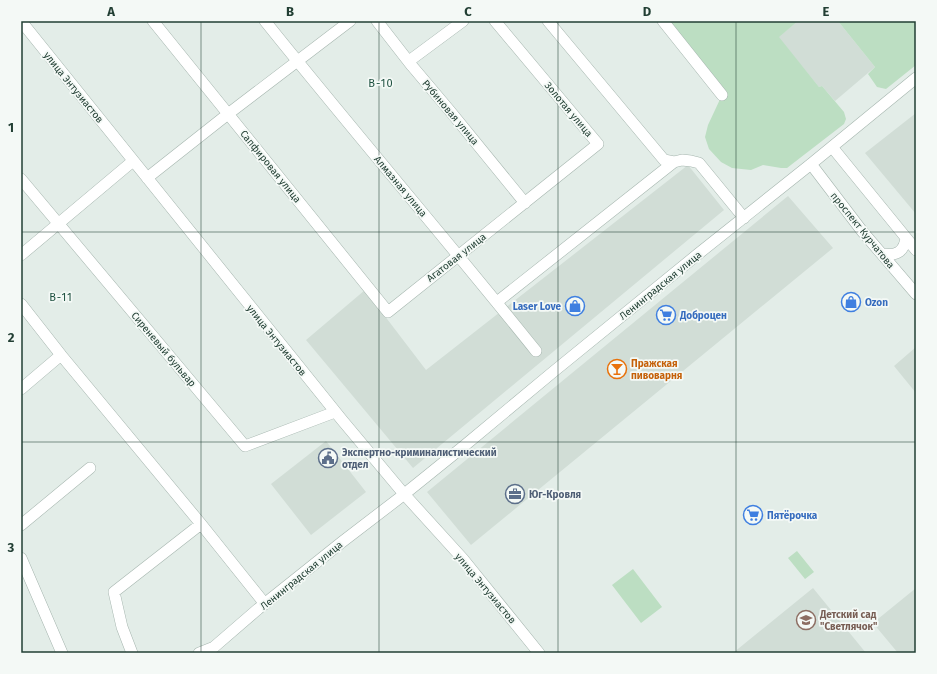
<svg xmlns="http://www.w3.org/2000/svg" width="937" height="674" font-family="'Fira Sans',sans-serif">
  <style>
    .built { fill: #d1ddd6 }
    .green { fill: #bcdec2 }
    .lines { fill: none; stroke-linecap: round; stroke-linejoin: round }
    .minor-casing { stroke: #a5b5ae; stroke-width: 12 }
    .minor { stroke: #fff; stroke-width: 11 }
    .grid { fill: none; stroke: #223f34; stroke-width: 1; stroke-opacity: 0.55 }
    .labels { text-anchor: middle; stroke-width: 3.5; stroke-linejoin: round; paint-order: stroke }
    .street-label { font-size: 10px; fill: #223f34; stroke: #f4f9f6 }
    .shop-label { font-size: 10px; font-weight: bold; fill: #366cbe; stroke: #f4f9f6; text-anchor: start }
    .food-label { font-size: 10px; font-weight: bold; fill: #c56008; stroke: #f4f9f6; text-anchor: start }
    .service-label { font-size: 10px; font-weight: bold; fill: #4e5e75; stroke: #f4f9f6; text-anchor: start }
    .education-label { font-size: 10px; font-weight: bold; fill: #785e54; stroke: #f4f9f6; text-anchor: start }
    .neighbourhood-label { font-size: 11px; letter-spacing: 1px; fill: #1e5140; stroke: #f4f9f6 }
    .neatline { fill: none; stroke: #223f34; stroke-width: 1.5 }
    .grid-label { font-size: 13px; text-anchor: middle; font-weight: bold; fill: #223f34 }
  </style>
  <rect width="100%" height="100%" fill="#e3ede8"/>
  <path class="built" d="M798,21h40l37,46 -40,34 -13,-15 -3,1 -41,-50z
    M916,113v101l-51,-61z
    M688,165l36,45 -311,258 -107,-128 59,-50 61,80z
    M788,196l45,52 -362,297 -44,-53z
    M916,347v46l-22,-27z
    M326,441l40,51 -55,43 -40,-51z
    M813,588l53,65h-133z
    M916,588v65h-18l-25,-30z"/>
  <path class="green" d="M667,21h131l-19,16 40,50 3,-1 22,26 2,7 -2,5 -57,44h-6l-18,-3 -12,5 -19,-2 -11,-6 -12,-13 -4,-12 3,-12 14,-30z
    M838,21h78v44l-30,24 -9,-2 -9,-13 7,-7z
    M797,551l17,21 -9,7 -17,-21z
    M633,569l29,38 -21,16 -29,-38z"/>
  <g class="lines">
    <defs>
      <path id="minor" d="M21,21l321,399 62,74 59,65 76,94
        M153,21l235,291 210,-168 -103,-123
        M265,21c89,111 182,219 271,330
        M377,21l35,45 38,45 75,92
        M548,21l116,139 10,2 8,-2 9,1 8,2 45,55
        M663,21l59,74
        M409,61l54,-40
        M832,147l84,103
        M811,164l51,67 54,63
        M147,178l81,-64 122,-93
        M21,179l224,267 90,-34
        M883,254c13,2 21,-2 23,-16
        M21,255l112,-94
        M497,302l177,-140
        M21,304l40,51 140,169 64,80
        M21,389l40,-34
        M21,525l69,-57
        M21,558l41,95
        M132,653l-10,-26 -8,-35 87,-68
        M199,653l15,-6 44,-38 84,-67 60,-46 62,-50 89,-74 145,-118 113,-90 105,-86"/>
    </defs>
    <use href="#minor" class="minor-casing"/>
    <use href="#minor" class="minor"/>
  </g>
  <path class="grid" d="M201,21v632M379,21v632M558,21v632M736,21v632M21,232h895M21,442h895"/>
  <defs>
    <symbol id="shop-ring" viewBox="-11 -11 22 22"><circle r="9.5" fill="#f4f9f6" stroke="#3f7fe0" stroke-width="1.5"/><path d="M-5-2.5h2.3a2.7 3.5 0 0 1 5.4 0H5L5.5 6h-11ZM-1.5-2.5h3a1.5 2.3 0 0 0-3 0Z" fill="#3f7fe0"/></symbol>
    <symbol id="supermarket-ring" viewBox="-11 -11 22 22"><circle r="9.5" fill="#f4f9f6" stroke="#3f7fe0" stroke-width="1.5"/><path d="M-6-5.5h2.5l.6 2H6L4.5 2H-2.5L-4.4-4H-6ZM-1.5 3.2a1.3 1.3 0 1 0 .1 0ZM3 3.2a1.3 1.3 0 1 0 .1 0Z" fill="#3f7fe0"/></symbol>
    <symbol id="bar-ring" viewBox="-11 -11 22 22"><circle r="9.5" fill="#f4f9f6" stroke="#e8710a" stroke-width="1.5"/><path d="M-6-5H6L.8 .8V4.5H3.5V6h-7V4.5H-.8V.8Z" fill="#e8710a"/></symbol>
    <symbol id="civic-ring" viewBox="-11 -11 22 22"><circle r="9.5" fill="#f4f9f6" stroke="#5c6f8a" stroke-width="1.5"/><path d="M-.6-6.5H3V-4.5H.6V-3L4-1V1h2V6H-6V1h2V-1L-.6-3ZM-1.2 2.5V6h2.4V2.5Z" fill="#5c6f8a"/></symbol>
    <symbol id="office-ring" viewBox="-11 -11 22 22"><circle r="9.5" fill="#f4f9f6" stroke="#5c6f8a" stroke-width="1.5"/><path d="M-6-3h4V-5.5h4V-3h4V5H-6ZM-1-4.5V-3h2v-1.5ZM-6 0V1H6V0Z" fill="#5c6f8a"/></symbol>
    <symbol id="school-ring" viewBox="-11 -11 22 22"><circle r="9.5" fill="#f4f9f6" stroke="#8d6e63" stroke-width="1.5"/><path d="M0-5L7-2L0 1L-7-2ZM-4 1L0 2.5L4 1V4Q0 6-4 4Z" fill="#8d6e63"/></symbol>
  </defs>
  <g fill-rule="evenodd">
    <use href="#shop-ring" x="840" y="291" width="22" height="22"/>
    <use href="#shop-ring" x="564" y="295" width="22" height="22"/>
    <use href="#supermarket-ring" x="655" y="304" width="22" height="22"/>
    <use href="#bar-ring" x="606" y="358" width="22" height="22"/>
    <use href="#civic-ring" x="317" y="447" width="22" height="22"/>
    <use href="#office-ring" x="504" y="483" width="22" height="22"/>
    <use href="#supermarket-ring" x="742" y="504" width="22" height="22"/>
    <use href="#school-ring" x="795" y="609" width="22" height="22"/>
  </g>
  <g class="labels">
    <g class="street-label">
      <text transform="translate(74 87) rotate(51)" y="4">улица Энтузиастов</text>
      <text transform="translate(569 109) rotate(50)" y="4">Золотая улица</text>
      <text transform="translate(451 112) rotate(50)" y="4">Рубиновая улица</text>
      <text transform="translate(271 166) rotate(51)" y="4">Сапфировая улица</text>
      <text transform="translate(401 186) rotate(50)" y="4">Алмазная улица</text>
      <text transform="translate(863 230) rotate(51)" y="4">проспект Курчатова</text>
      <text transform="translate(456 257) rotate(-38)" y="4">Агатовая улица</text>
      <text transform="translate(660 285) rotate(-39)" y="4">Ленинградская улица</text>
      <text transform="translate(277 340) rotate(51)" y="4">улица Энтузиастов</text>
      <text transform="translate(164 349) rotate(50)" y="4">Сиреневый бульвар</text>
      <text transform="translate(301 575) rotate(-39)" y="4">Ленинградская улица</text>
      <text transform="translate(486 588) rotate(50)" y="4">улица Энтузиастов</text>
    </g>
    <g class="shop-label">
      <text x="865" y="306">Ozon</text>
      <text x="561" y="310" text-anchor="end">Laser Love</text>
      <text x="680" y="319">Доброцен</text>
      <text x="767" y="519">Пятёрочка</text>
    </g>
    <g class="food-label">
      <text x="631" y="367">Пражская<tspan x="631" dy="12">пивоварня</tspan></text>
    </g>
    <g class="service-label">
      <text x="342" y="456">Экспертно-криминалистический<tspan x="342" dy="12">отдел</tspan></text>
      <text x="529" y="498">Юг-Кровля</text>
    </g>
    <g class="education-label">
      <text x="820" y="618">Детский сад<tspan x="820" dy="12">"Светлячок"</tspan></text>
    </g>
    <g class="neighbourhood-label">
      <text x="381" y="87">В-10</text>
      <text x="61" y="301">В-11</text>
    </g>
  </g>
  <rect width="937" height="674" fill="none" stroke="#f4f9f6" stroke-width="44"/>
  <rect x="22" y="22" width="893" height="630" class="neatline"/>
  <g class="grid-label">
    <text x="111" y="16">A</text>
    <text x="290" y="16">B</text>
    <text x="468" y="16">C</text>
    <text x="647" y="16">D</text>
    <text x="826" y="16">E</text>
    <text x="11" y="132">1</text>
    <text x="11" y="342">2</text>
    <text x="11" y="552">3</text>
  </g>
</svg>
